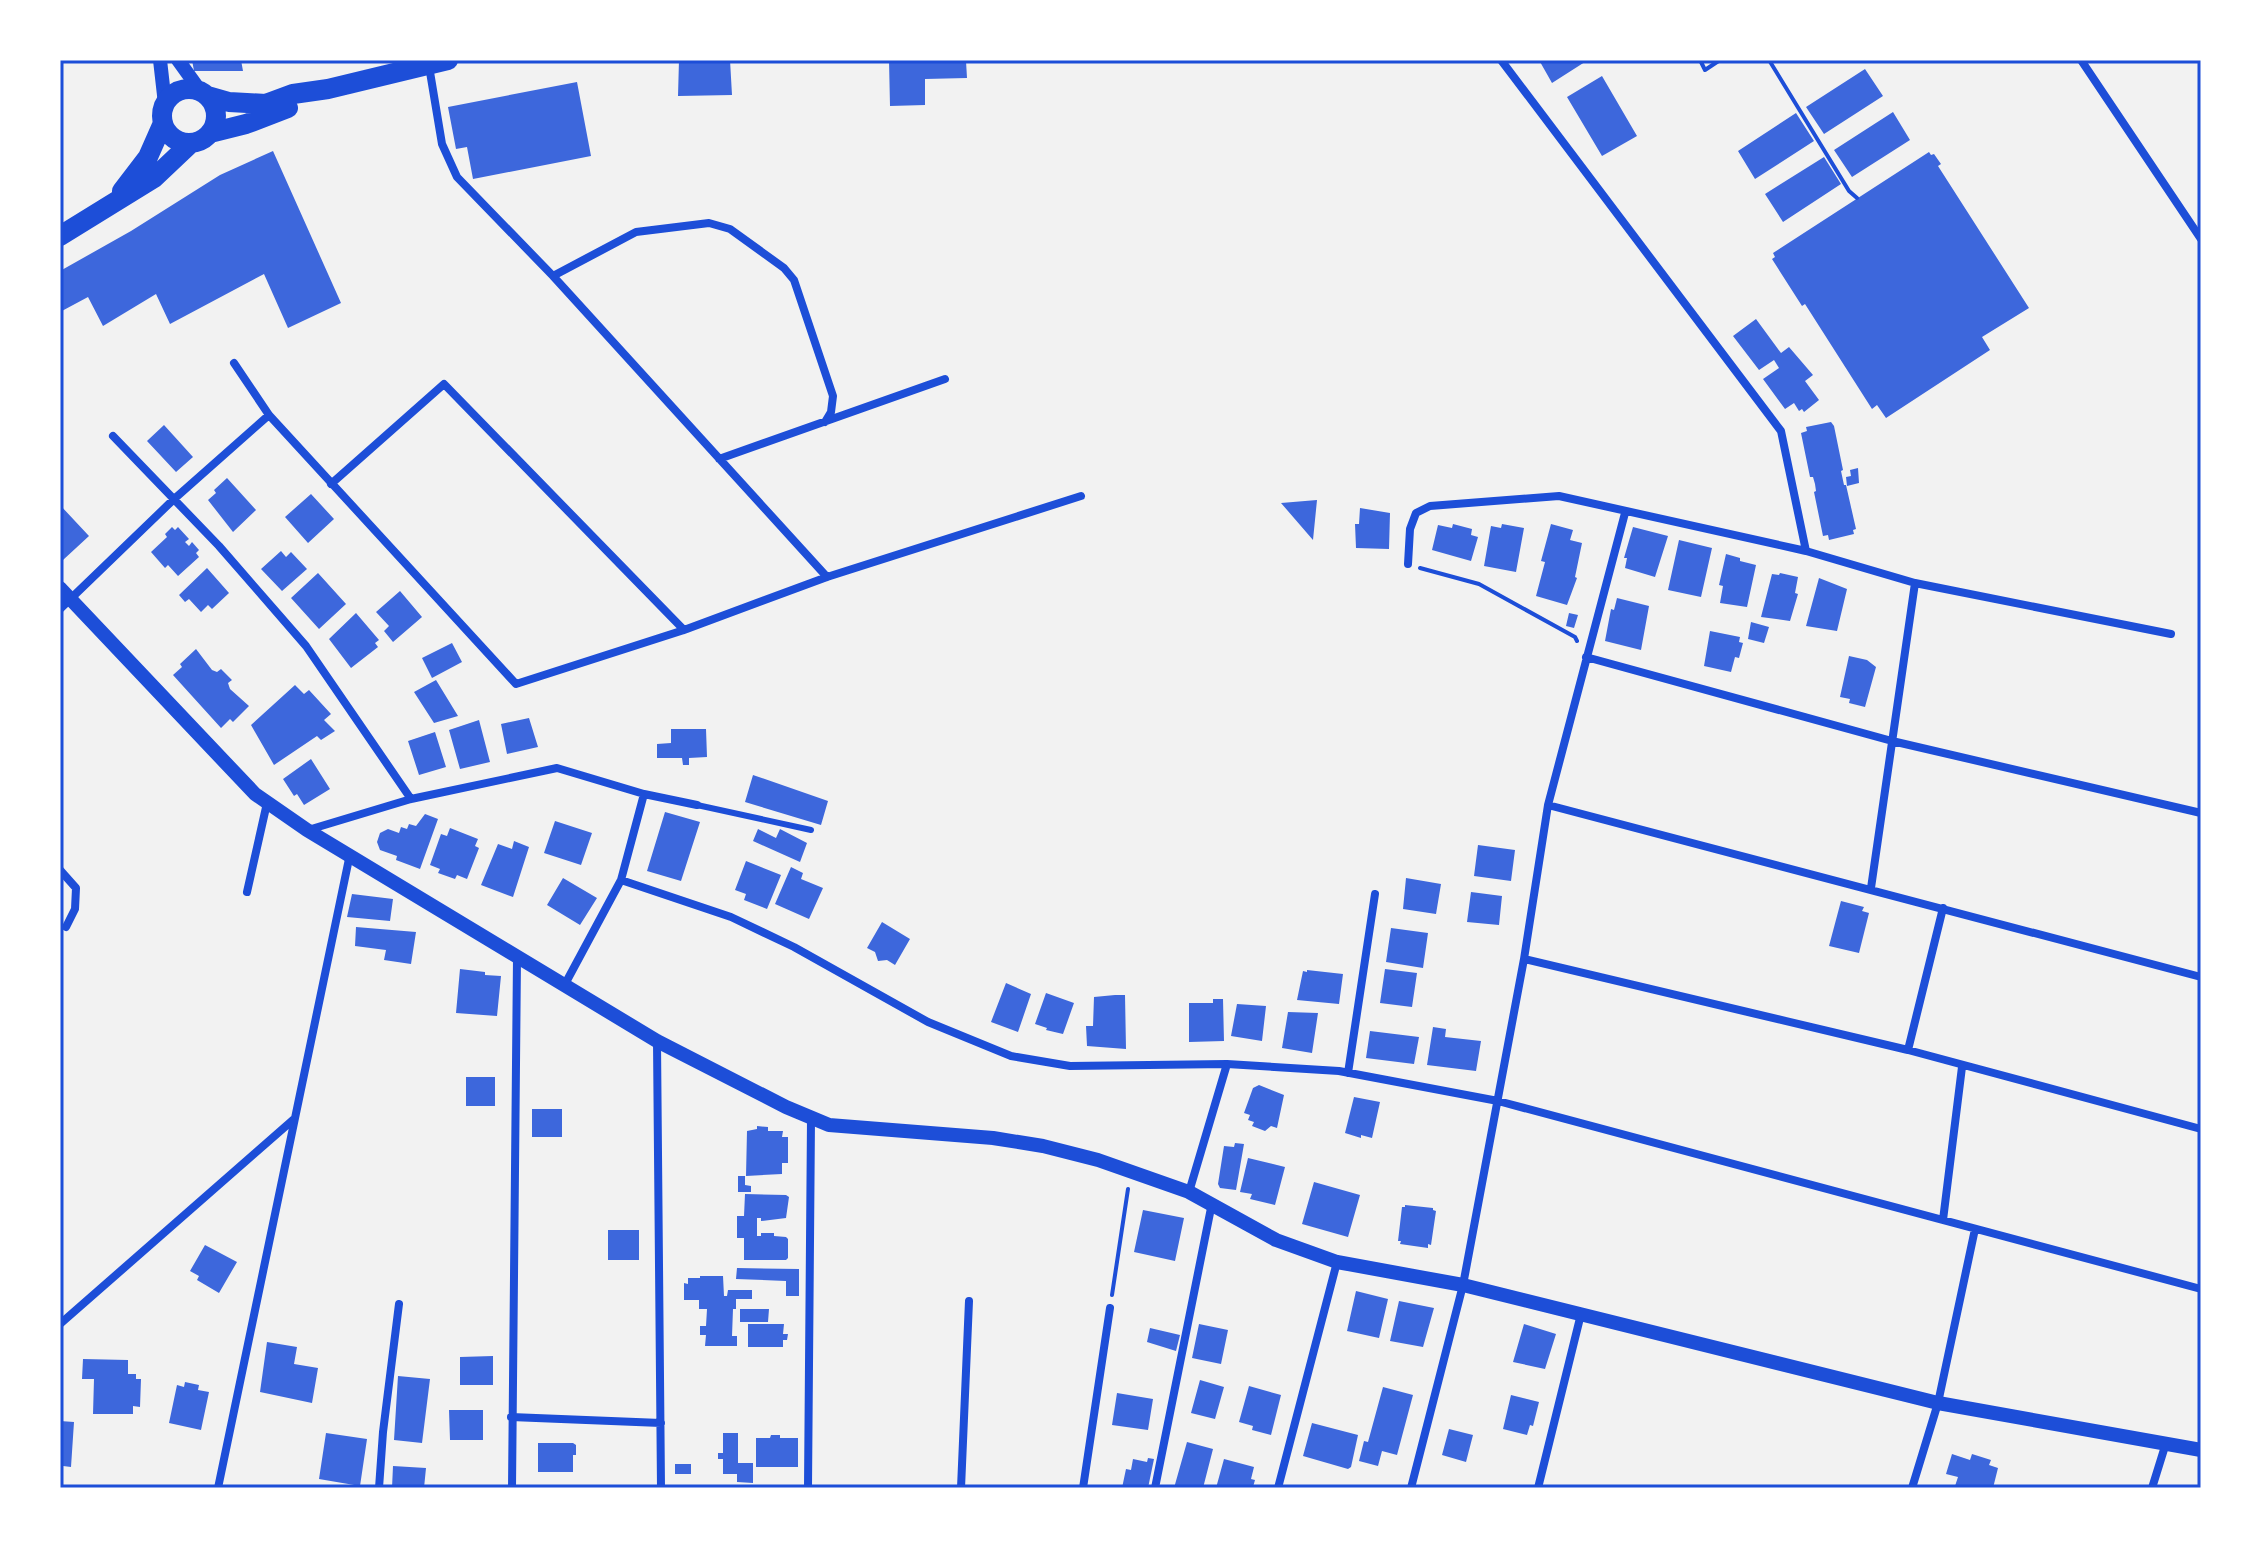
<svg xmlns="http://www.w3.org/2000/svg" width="2261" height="1548" font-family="Rubik,sans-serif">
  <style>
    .building { fill: #3d67dc }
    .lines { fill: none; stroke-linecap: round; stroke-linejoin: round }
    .path { stroke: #1d4ed8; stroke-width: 4 }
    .service { stroke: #1d4ed8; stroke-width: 6 }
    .minor { stroke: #1d4ed8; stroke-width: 8 }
    .tertiary { stroke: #1d4ed8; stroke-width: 14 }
    .primary { stroke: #1d4ed8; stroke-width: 20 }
    .neatline { fill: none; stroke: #1d4ed8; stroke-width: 3 }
  </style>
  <rect width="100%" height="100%" fill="#f2f2f2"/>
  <path class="building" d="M192,60h49l2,11h-49z
    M679,60h51l2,35 -54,1z
    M889,60l77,1 1,17 -42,1v26l-35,1z
    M1539,60h49l-36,23z
    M1865,69l18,27 -59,38 -18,-27z
    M1602,76l35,60 -35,20 -35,-59z
    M577,82l14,74 -118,23 -6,-32 -11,2 -8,-42z
    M1893,112l17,28 -58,37 -18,-27z
    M1796,113l18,28 -59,38 -17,-28z
    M273,151l68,152 -53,25 -24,-54 -94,50 -14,-30 -53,32 -15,-29 -28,15v-41l71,-40 89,-56z
    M1929,152l2,3 3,-1 7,10 -3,2 91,142 -47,29 8,13 -104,68 -9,-13 -5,4 -67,-105 -3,2 -30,-47 3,-2 -2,-4z
    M1824,157l17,27 -58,38 -18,-28z
    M1756,319l25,34 8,-6 24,28 -8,6 14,19 -15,12 -2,-3 -3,2 -5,-8 -9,6 -22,-30 16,-11 -5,-8 -15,10 -26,-34z
    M1831,422l3,4 9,44 -2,1 3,14h2l10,44 -3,1 1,4 -25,6 -1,-5 -5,1 -9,-44 2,-1 -1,-7 -2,-7h-3l-9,-44 6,-2 -1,-4z
    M164,425l29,32 -17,15 -29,-31z
    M1858,468l1,15 -12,3 -1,-9 5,-1 -1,-6z
    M227,478l29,32 -23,22 -25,-32 8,-7 -2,-3z
    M311,494l23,25 -26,24 -23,-26z
    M1317,500l-4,40 -32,-37z
    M60,505l29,31 -26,24 -3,-3z
    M1360,508l30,5 -1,36 -33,-1 -1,-24h4z
    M1453,524l19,5 -1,6 7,2 -7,24 -39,-11 6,-25 14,3z
    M1502,524l22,4 -8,44 -32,-6 7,-40 10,2z
    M1551,524l22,6 -3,10 12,3 -7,34 2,1 -10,27 -31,-9 9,-34 -4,-1z
    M172,527l3,3 3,-3 11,12 -4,3 4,4 3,-4 7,8 -3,3 3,4 -21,19 -10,-11 -3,3 -14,-16 16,-15 -2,-3z
    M1633,527l35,9 -13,41 -30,-9 2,-10h-3z
    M1679,540l33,8 -11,49 -33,-7z
    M281,551l5,6 5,-5 16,17 -25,22 -21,-22z
    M1726,554l14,4v3l16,4 -9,42 -27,-4 3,-17 -4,-1z
    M207,568l22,25 -17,16 -4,-4 -7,7 -12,-13 -4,3 -6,-7z
    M318,573l28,31 -27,25 -28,-31z
    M1780,573l18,4 -3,16 3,1 -8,27 -29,-4 11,-43 7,1z
    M1819,578l28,11 -10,42 -31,-5z
    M400,591l22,26 -29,25 -9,-11 5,-5 -13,-14z
    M1617,598l32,8 -8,44 -36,-9 6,-32 3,1z
    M356,613l23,27 -4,3 3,4 -27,21 -22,-29z
    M1569,613l9,2 -4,13 -8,-2z
    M1751,622l18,5 -5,16 -16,-4z
    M1710,631l30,6 -1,5 4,1 -4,15 -4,-1 -4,15 -27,-6z
    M452,643l10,19 -30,16 -10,-20z
    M196,649l16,21 5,2 4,-3 11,11 -4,3 2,6 19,17 -16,16 -3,-3 -9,9 -48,-53 9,-8 -2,-3z
    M1849,656l18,4 9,7 -11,40 -16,-4 1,-4 -10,-2z
    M436,680l22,36 -24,7 -20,-31z
    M295,685l9,9 5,-4 22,24 -7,6 11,11 -14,9 -4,-4 -43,29 -23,-40z
    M529,718l9,29 -31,7 -6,-30z
    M479,720l11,42 -30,7 -11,-39z
    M671,729h35l1,28 -18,1v7h-6l-1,-7h-25v-14l14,-1z
    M435,732l11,35 -27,8 -11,-34z
    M311,759l19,30 -26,16 -7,-11 -3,2 -11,-17z
    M753,775l75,26 -7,24 -76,-23z
    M665,812l35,10 -19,59 -34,-10z
    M425,814l13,5 -18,50 -24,-9 1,-4 -17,-6 -3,-8 3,-9 8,-4 11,4 2,-6 6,2 2,-5 7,2z
    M555,821l37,12 -11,32 -37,-12z
    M450,828l28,11 -3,7 4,2 -12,31 -10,-4 -2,4 -17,-6 2,-4 -10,-4 11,-31 6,2z
    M758,829l18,9 4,-9 27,14 -7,19 -47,-21z
    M514,841l15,6 -16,50 -32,-12 17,-41 14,5z
    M1478,845l37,5 -4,31 -37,-5z
    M746,861l35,14 -14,34 -23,-9 2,-6 -11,-4z
    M791,867l12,6 -2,6 22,9 -14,31 -34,-15z
    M563,878l34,20 -17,27 -33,-20z
    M1406,878l35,6 -5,30 -33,-5z
    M1471,892l31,4 -3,29 -32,-3z
    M352,894l41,5 -3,22 -43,-4z
    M1841,901l23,6 -2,4 7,2 -10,40 -30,-7z
    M882,922l28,17 -15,26 -8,-5 -9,1 -3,-9 -8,-4z
    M356,927l60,5 -5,32 -27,-4 2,-10 -31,-4z
    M1391,928l37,5 -5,35 -37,-6z
    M460,969l25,3v3l16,1 -4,40 -41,-3z
    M1385,969l32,4 -5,34 -32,-4z
    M1307,970l36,4 -4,30 -42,-4 6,-29 4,1z
    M1006,983l25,11 -13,38 -27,-10z
    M1046,993l28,10 -11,31 -17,-4 1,-2 -12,-4z
    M1115,995h10l1,54 -39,-3 -1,-20h7l1,-29z
    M1213,999h10l1,42 -35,1v-39h24z
    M1237,1004l29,2 -4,35 -31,-5z
    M1288,1012l30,1 -6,40 -30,-5z
    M1433,1027l13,2 -1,8 36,4 -5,30 -49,-6z
    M1370,1031l49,6 -5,27 -48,-6z
    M466,1077h29v29h-29z
    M1259,1085l25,10 -7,33 -6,-2 -6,5 -13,-5 2,-4 -6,-2 2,-5 -6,-2 9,-25z
    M1354,1097l26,5 -8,36 -11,-3v3l-16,-5z
    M532,1109h30v28h-30z
    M757,1126l11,1v4h15l-1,6h6v26h-6v11l-36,2 1,-45 10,-2z
    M1235,1143l9,1 -8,46 -16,-2 -2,-4 6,-38 10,1z
    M1248,1158l37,9 -10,38 -25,-6 2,-5 -12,-2z
    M738,1176h7v9l6,1v6h-13z
    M1314,1182l46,13 -12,42 -46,-13z
    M745,1194l41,1 3,2 -3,21 -25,3v-3h-4v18h4v-3h13v3l12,1 2,2v19l-2,2h-42v-22h-7v-22h7z
    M1405,1205l28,3v2l3,1 -5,34 -3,-1v4l-28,-4 1,-3h-3l4,-34h3z
    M1143,1210l41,8 -9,43 -41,-9z
    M608,1230h31v30h-31z
    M205,1245l32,17 -18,31 -22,-13 2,-4 -9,-5z
    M737,1268l62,1v27h-13v-15l-50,-2z
    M700,1276h23l1,20h3l1,-6h24v9h-16v10h-3l-1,27h5v10h-32l1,-11h-6v-9h6l1,-17h-8v-9h-15v-17l4,1v-6h12z
    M1356,1291l32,8 -9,39 -32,-7z
    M1399,1301l35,7 -11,39 -33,-6z
    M740,1309h29l-1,13h-28z
    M748,1324h36l-1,10h5l-1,6h-4v7h-35z
    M1199,1324l29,6 -7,34 -29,-6z
    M1524,1324l32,10 -11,35 -32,-7z
    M1150,1328l30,7 -4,16 -29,-9z
    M267,1342l30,5 -3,17 24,4 -6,35 -52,-11z
    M493,1356v29h-33v-28z
    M83,1359l45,1v14h8v5h5l-1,28 -7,-1v8h-40l1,-35h-12z
    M398,1376l32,3 -8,64 -28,-3z
    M1200,1380l24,7 -9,32 -24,-6z
    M185,1382l14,3 -1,5 11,2 -8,38 -32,-7 8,-38 7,2z
    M1249,1386l32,9 -10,40 -19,-5 1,-4 -14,-4z
    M1383,1387l30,8 -16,60 -15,-4 -4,15 -19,-5 5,-20 4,1z
    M1117,1393l36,6 -5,31 -36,-5z
    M1511,1395l28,7 -6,24 -3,-1 -3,10 -24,-6z
    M449,1410h34v30h-33z
    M60,1421l14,1 -3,45 -8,-1v5h-3z
    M1312,1423l46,12 -7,32 -3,2 -45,-13z
    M1449,1429l24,6 -7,27 -24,-7z
    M326,1433l41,6 -7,47 -41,-7z
    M723,1433h15v30h15v20l-16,-1v-8h-14v-15h-5v-6h5z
    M771,1435h9v3h18v29h-42v-29h14z
    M1187,1442l26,7 -10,39h-29z
    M538,1443h35l3,2v10h-3v17h-35z
    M1952,1454l18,6 2,-6 19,6 -2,5 9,3 -5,20 -38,-2 3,-9 -12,-3z
    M1148,1458l6,1 -6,29h-26l4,-19 5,1 2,-11 14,3z
    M1224,1459l30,8 -3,12 4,1 -2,7 -37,1z
    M675,1464h16v10h-16z
    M393,1466l33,2 -2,20h-32z"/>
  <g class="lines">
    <path class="path" d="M1700,60l5,10 15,-10
      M1769,60l80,131 8,7
      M1420,568l59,16 96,53 2,4
      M1112,1295l16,-106"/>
    <path class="service" d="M697,805l114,25"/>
    <path class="minor" d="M1501,60l280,371 25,120
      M2081,60l120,179
      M429,66l13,78 15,33 96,99 274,301
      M553,276l83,-44 73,-9 21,6 54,39 10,12 39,116 -2,16 -6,10
      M234,363l35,52
      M113,436l106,110 87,100 105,153
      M719,459l226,-80
      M331,484l113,-100 240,246
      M1408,564l2,-35 6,-16 14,-7 129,-10 247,55 109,32 256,51
      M60,609l113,-109 96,-85 247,269 168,-54 143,-53 254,-81
      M1586,657l306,84 309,72
      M1548,805l653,172
      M308,830l103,-31 146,-31 87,26 53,11
      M60,870l16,18 -1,21 -9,18
      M621,880l110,37 63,30 134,75 83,34 59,10 157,-2 112,7 159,30 703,188
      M1871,888l44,-305
      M247,892l20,-89
      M1524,959l384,91 293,79
      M564,986l57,-106 23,-86
      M657,1042l4,446
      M1908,1050l35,-142
      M1348,1073l27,-179
      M1189,1192l38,-128
      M1943,1220l19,-153
      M60,1324l234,-205
      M511,1417l150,6
      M218,1488l132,-634
      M379,1488l4,-56 16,-128
      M512,1488l5,-530
      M808,1488l3,-369
      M961,1488l8,-187
      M1083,1488l27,-180
      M1155,1488l57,-285
      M1278,1488l59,-226
      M1411,1488l52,-203 61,-326 24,-154 77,-292
      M1538,1488l43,-174
      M1912,1488l26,-85 37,-174
      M2152,1488l14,-45"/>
    <path class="tertiary" d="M160,60l5,44
      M178,60l23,32
      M60,588l195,206 52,36 350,211 129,66 43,18 164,13 50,8 55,14 91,32 87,48 61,22 126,23 475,118 263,47"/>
    <path class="primary" d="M162 116a27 27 0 1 1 54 0a27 27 0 1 1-54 0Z
      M208,96l21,6 37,2 27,-10 35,-5 120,-29
      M210,133l36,-9 42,-16
      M122,191l26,-34 15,-34
      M60,236l94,-58 37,-35"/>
  </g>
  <rect width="2261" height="1548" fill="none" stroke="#ffffff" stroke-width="124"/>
  <rect x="62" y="62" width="2137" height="1424" class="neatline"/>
</svg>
